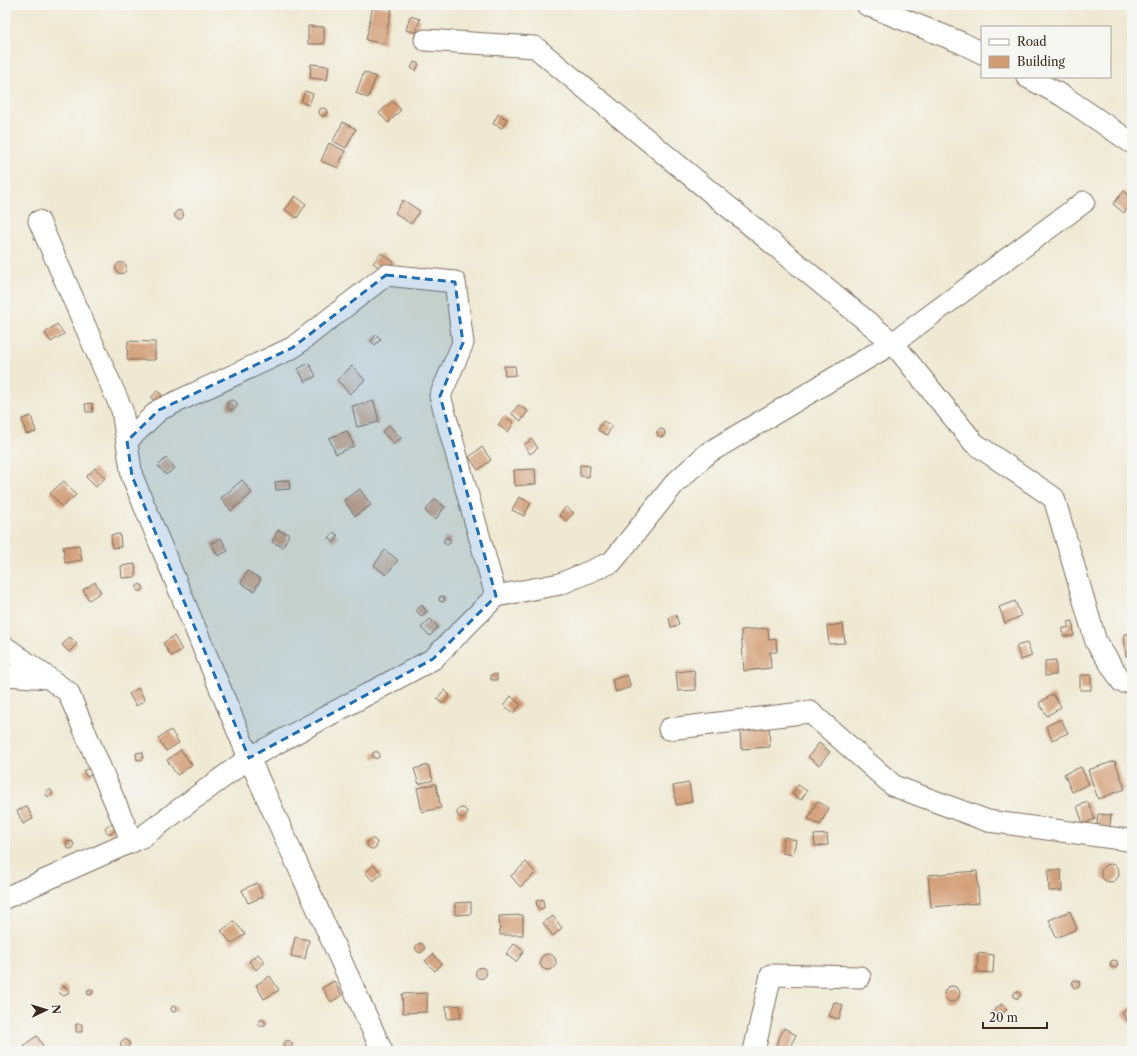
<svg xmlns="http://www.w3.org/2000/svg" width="1137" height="1056" font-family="'Libre Caslon Text',serif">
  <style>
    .building { fill: #d29c75 }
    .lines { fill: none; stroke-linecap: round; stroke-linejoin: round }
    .street-casing { stroke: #7a6d5d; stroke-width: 23 }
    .street { stroke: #fff; stroke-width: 21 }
    .marked { fill: #1f6fb2; fill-opacity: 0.2; stroke: #1f6fb2; stroke-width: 3; stroke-dasharray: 8 5; stroke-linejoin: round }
  </style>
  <rect width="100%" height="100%" fill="#f6f6f2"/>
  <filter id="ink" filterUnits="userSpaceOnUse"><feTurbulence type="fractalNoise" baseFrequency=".025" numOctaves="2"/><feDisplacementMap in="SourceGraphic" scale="8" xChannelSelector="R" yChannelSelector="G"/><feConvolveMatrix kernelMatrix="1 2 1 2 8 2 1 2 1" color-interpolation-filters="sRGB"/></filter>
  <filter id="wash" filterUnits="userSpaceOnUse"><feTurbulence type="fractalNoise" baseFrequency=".012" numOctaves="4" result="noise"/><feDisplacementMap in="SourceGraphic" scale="16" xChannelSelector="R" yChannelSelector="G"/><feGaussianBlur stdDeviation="0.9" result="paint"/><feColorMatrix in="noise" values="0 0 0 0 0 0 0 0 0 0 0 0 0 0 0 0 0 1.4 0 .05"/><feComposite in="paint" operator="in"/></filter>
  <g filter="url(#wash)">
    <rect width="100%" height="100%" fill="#efe9d3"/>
    <g id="blocks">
      <path class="building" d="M318,5h12l-2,4z
        M373,5l19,3 -8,36 -18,-4z
        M410,16l10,3 -4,14 -10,-3z
        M308,26l16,1v17h-16z
        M414,62l5,2 -3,7 -5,-3z
        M311,64l18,2 -2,14 -17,-2z
        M364,72l12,5 -8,21 -12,-5z
        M305,91l8,3 -4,11 -8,-3z
        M392,101l9,9 -13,13 -9,-10z
        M319 112a4 4 0 1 1 8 0a4 4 0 1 1-8 0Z
        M498,114l9,5 -5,9 -9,-4z
        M343,122l13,7 -10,19 -13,-7z
        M329,143l16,8 -7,17 -17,-7z
        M1124,191l8,7v5l-8,10 -11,-9z
        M295,196l11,8 -9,14 -12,-8z
        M403,200l17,11 -9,13 -16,-11z
        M174.5 215a4.5 4.5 0 1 1 9 0a4.5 4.5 0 1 1-9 0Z
        M381,253l13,9 -8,10 -13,-9z
        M115.5 268a5.5 5.5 0 1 1 11 0a5.5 5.5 0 1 1-11 0Z
        M57,324l7,10 -13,8 -6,-9z
        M376,335l5,4 -6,6 -4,-4z
        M128,341l27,1v18h-28z
        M309,363l7,13 -11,6 -7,-13z
        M352,366l13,14 -15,14 -13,-14z
        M504,366h11l1,9 -11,1z
        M157,391l6,5 -5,7 -7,-5z
        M227 405a5 5 0 1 1 10 0a5 5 0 1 1-10 0Z
        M374,401l5,21 -22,5 -5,-21z
        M92,403l1,9h-7l-1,-8z
        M518,405l10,6 -7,10 -9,-7z
        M31,416l5,16 -10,2 -4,-15z
        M505,416l9,7 -6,9 -10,-7z
        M603,421l9,5 -5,9 -9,-5z
        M389,425l12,13 -7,6 -12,-12z
        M657 433a4 4 0 1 1 8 0a4 4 0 1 1-8 0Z
        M347,431l7,15 -18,8 -7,-16z
        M532,439l6,9 -8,6 -6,-9z
        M482,447l9,13 -13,10 -9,-13z
        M166,458l9,10 -9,7 -8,-9z
        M580,465l10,1 -1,11 -9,-1z
        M95,468l10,10 -9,9 -10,-10z
        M535,469l1,15 -21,2 -1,-16z
        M242,480l10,13 -21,18 -10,-13z
        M289,480l1,9 -14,1 -1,-8z
        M64,481l12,14 -14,12 -12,-14z
        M360,489l11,16 -16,11 -11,-16z
        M519,497l12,6 -7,13 -12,-6z
        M435,499l10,8 -10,13 -10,-9z
        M566,507l8,6 -8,8 -7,-6z
        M278,530l11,4 -6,13 -11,-5z
        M334,532l4,4 -4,6 -5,-4z
        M120,534l1,13 -9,1 -1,-13z
        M443.5 541a3.5 3.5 0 1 1 7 0a3.5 3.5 0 1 1-7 0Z
        M221,538l7,13 -10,5 -7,-13z
        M79,545l3,15 -17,3 -2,-16z
        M385,550l13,10 -12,15 -12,-10z
        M135,564l1,13 -14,1 -1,-12z
        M247,571l14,8 -7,12 -13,-8z
        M95,582l6,10 -12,8 -6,-10z
        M136.5 588a3.5 3.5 0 1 1 7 0a3.5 3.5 0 1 1-7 0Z
        M439 599a3 3 0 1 1 6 0a3 3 0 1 1-6 0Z
        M1015,601l6,15 -16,7 -6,-16z
        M422,605l5,7 -6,4 -5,-6z
        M676,615l3,10 -8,2 -2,-9z
        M430,619l8,8 -8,9 -9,-8z
        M1073,621l1,15h-11v-8h5v-6z
        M843,624l2,19 -16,1 -2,-18z
        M768,628l1,12 7,-1 1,13h-7l1,16 -27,3 -3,-41z
        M1132,633v22l-6,1 -2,-22z
        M174,636l8,14 -11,6 -8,-13z
        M70,637l7,7 -8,8 -7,-7z
        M1027,643l5,13 -11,4 -5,-14z
        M1056,660v15l-11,1v-15z
        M694,670l2,20 -18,1 -2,-19z
        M497,674v6h-6v-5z
        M627,675l4,12 -15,5 -4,-12z
        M1080,675h11v15h-11z
        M138,688l7,12 -9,6 -7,-12z
        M444,690l6,5 -7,9 -6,-5z
        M1053,694l8,13 -14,9 -8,-13z
        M511,696l10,9 -8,8 -9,-8z
        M1061,719l7,14 -16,7 -6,-14z
        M769,727l1,20 -29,2 -1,-20z
        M171,730l8,13 -13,8 -8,-13z
        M819,743l11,9 -11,13 -11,-8z
        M181,750l11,15 -15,10 -10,-15z
        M372.5 755a3.5 3.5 0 1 1 7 0a3.5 3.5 0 1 1-7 0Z
        M143,752v7l-6,1 -1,-7z
        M1115,761l10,28 -27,10 -10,-29z
        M428,765l5,15 -14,4 -5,-15z
        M1081,767l8,17 -17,8 -8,-18z
        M90,768l2,6 -5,3 -4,-6z
        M689,783l3,19 -16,3 -3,-19z
        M436,784l5,24 -19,4 -5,-24z
        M798,785l9,6 -6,9 -9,-6z
        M45.5 793a3.5 3.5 0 1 1 7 0a3.5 3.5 0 1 1-7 0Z
        M817,801l12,7 -9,17 -12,-6z
        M1088,802l7,17 -12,5 -6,-18z
        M27,806l6,13 -10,5 -6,-13z
        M1132,806v15l-7,-11z
        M457 813a5 5 0 1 1 10 0a5 5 0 1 1-10 0Z
        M1098,814l13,1 -2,20 -13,-2z
        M105.5 829a4.5 4.5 0 1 1 9 0a4.5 4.5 0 1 1-9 0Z
        M827,834l1,11 -13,1 -1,-11z
        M784,837l12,3 -3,15 -11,-2z
        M367 844a5 5 0 1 1 10 0a5 5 0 1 1-10 0Z
        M66 845a4 4 0 1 1 8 0a4 4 0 1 1-8 0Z
        M526,862l10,11 -16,14 -9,-11z
        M1101 873a9 9 0 1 1 18 0a9 9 0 1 1-18 0Z
        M374,865l8,9 -9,7 -8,-9z
        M1048,870h13l1,21h-13z
        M977,871l2,32 -48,4 -3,-32z
        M257,883l6,14 -15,6 -6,-13z
        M543,899l1,9 -6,2 -2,-9z
        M471,902v12l-16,1v-12z
        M1070,911l7,18 -21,9 -7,-18z
        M523,915v20h-23l-1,-19z
        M553,916l9,12 -9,8 -10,-13z
        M234,921l11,13 -13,10 -11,-13z
        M295,937l14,3 -4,19 -14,-3z
        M415.5 948a4.5 4.5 0 1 1 9 0a4.5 4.5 0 1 1-9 0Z
        M514,944l10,7 -8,11 -10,-8z
        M978,953l16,2 -1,18 -16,-1z
        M258,954l7,8 -9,8 -7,-9z
        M433,954l9,10 -7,7 -10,-10z
        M540 962a8 8 0 1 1 16 0a8 8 0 1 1-16 0Z
        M1110 964a4 4 0 1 1 8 0a4 4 0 1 1-8 0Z
        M475.5 973a5.5 5.5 0 1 1 11 0a5.5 5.5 0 1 1-11 0Z
        M270,976l9,14 -15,9 -8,-14z
        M1072 984a4 4 0 1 1 8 0a4 4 0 1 1-8 0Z
        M334,981l8,14 -11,7 -9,-14z
        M944 994a8 8 0 1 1 16 0a8 8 0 1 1-16 0Z
        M59.5 991a4.5 4.5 0 1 1 9 0a4.5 4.5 0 1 1-9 0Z
        M87 992a3 3 0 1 1 6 0a3 3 0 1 1-6 0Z
        M1013.5 995a3.5 3.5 0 1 1 7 0a3.5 3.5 0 1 1-7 0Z
        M427,993v19l-24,1 -1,-19z
        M834,1002l9,3 -4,14 -10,-3z
        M1001,1004l6,6 -11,10 -6,-6z
        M460,1005l1,13 -14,1 -1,-13z
        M1132,1006v19l-1,1 -9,-13z
        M171 1009a3 3 0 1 1 6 0a3 3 0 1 1-6 0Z
        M258.5 1023a3.5 3.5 0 1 1 7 0a3.5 3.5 0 1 1-7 0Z
        M76,1024h6v8h-6z
        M784,1028l12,7 -8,16h-6l-7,-4z
        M37,1036l6,10 -8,5h-7l-4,-6z
        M120.5 1044a4.5 4.5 0 1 1 9 0a4.5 4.5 0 1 1-9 0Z
        M283.5 1045a4.5 4.5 0 1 1 9 0a4.5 4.5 0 1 1-9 0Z"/>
    </g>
  </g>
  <g filter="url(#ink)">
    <use href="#blocks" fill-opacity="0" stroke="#7a6d5d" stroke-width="1"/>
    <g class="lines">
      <defs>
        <path id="street" d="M867,5l95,38 20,10
          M425,40l110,7 358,296 81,100 80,55 42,144 26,40
          M1027,77l36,19 69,47
          M127,441l32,-31 133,-62 94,-73 69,7 8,61 -23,53 56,200
          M5,647l63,45 64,150
          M5,675l43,3
          M669,729l141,-17 84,74 94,35 140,19 4,2
          M5,898l137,-61 107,-79 -117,-282 -10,-66 -83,-189
          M382,1051l-133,-293 184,-99 63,-63 64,-12 52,-22 63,-79 33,-30 185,-110 191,-141
          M754,1051l17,-76 89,2"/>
      </defs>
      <use href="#street" class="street-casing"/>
      <use href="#street" class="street"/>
    </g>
  </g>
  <path class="marked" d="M386,275l69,7 8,61 -23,53 56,200 -63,63 -184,99 -117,-282 -5,-35 32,-31 133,-62z"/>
  <rect width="1137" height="1056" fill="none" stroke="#f6f6f2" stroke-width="20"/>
  <rect x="981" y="26" width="130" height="52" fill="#f6f6f2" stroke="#aba49d"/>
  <rect x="989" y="39" width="20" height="6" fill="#ffffff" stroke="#aba49d"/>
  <text x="1017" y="46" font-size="12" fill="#3b2a1e">Road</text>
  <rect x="989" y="56" width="20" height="12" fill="#d29c75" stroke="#aba49d"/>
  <text x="1017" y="66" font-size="12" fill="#3b2a1e">Building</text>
  <g transform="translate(46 1010) rotate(86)" stroke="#f6f6f2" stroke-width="3" paint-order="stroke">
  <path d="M0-3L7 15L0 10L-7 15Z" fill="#3b2a1e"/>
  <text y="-6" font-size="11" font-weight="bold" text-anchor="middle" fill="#3b2a1e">N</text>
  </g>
  <path d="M983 1022v6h64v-6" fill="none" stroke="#3b2a1e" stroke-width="2"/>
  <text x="989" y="1022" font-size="12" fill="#3b2a1e" stroke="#f6f6f2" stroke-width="3" paint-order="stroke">20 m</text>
</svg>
